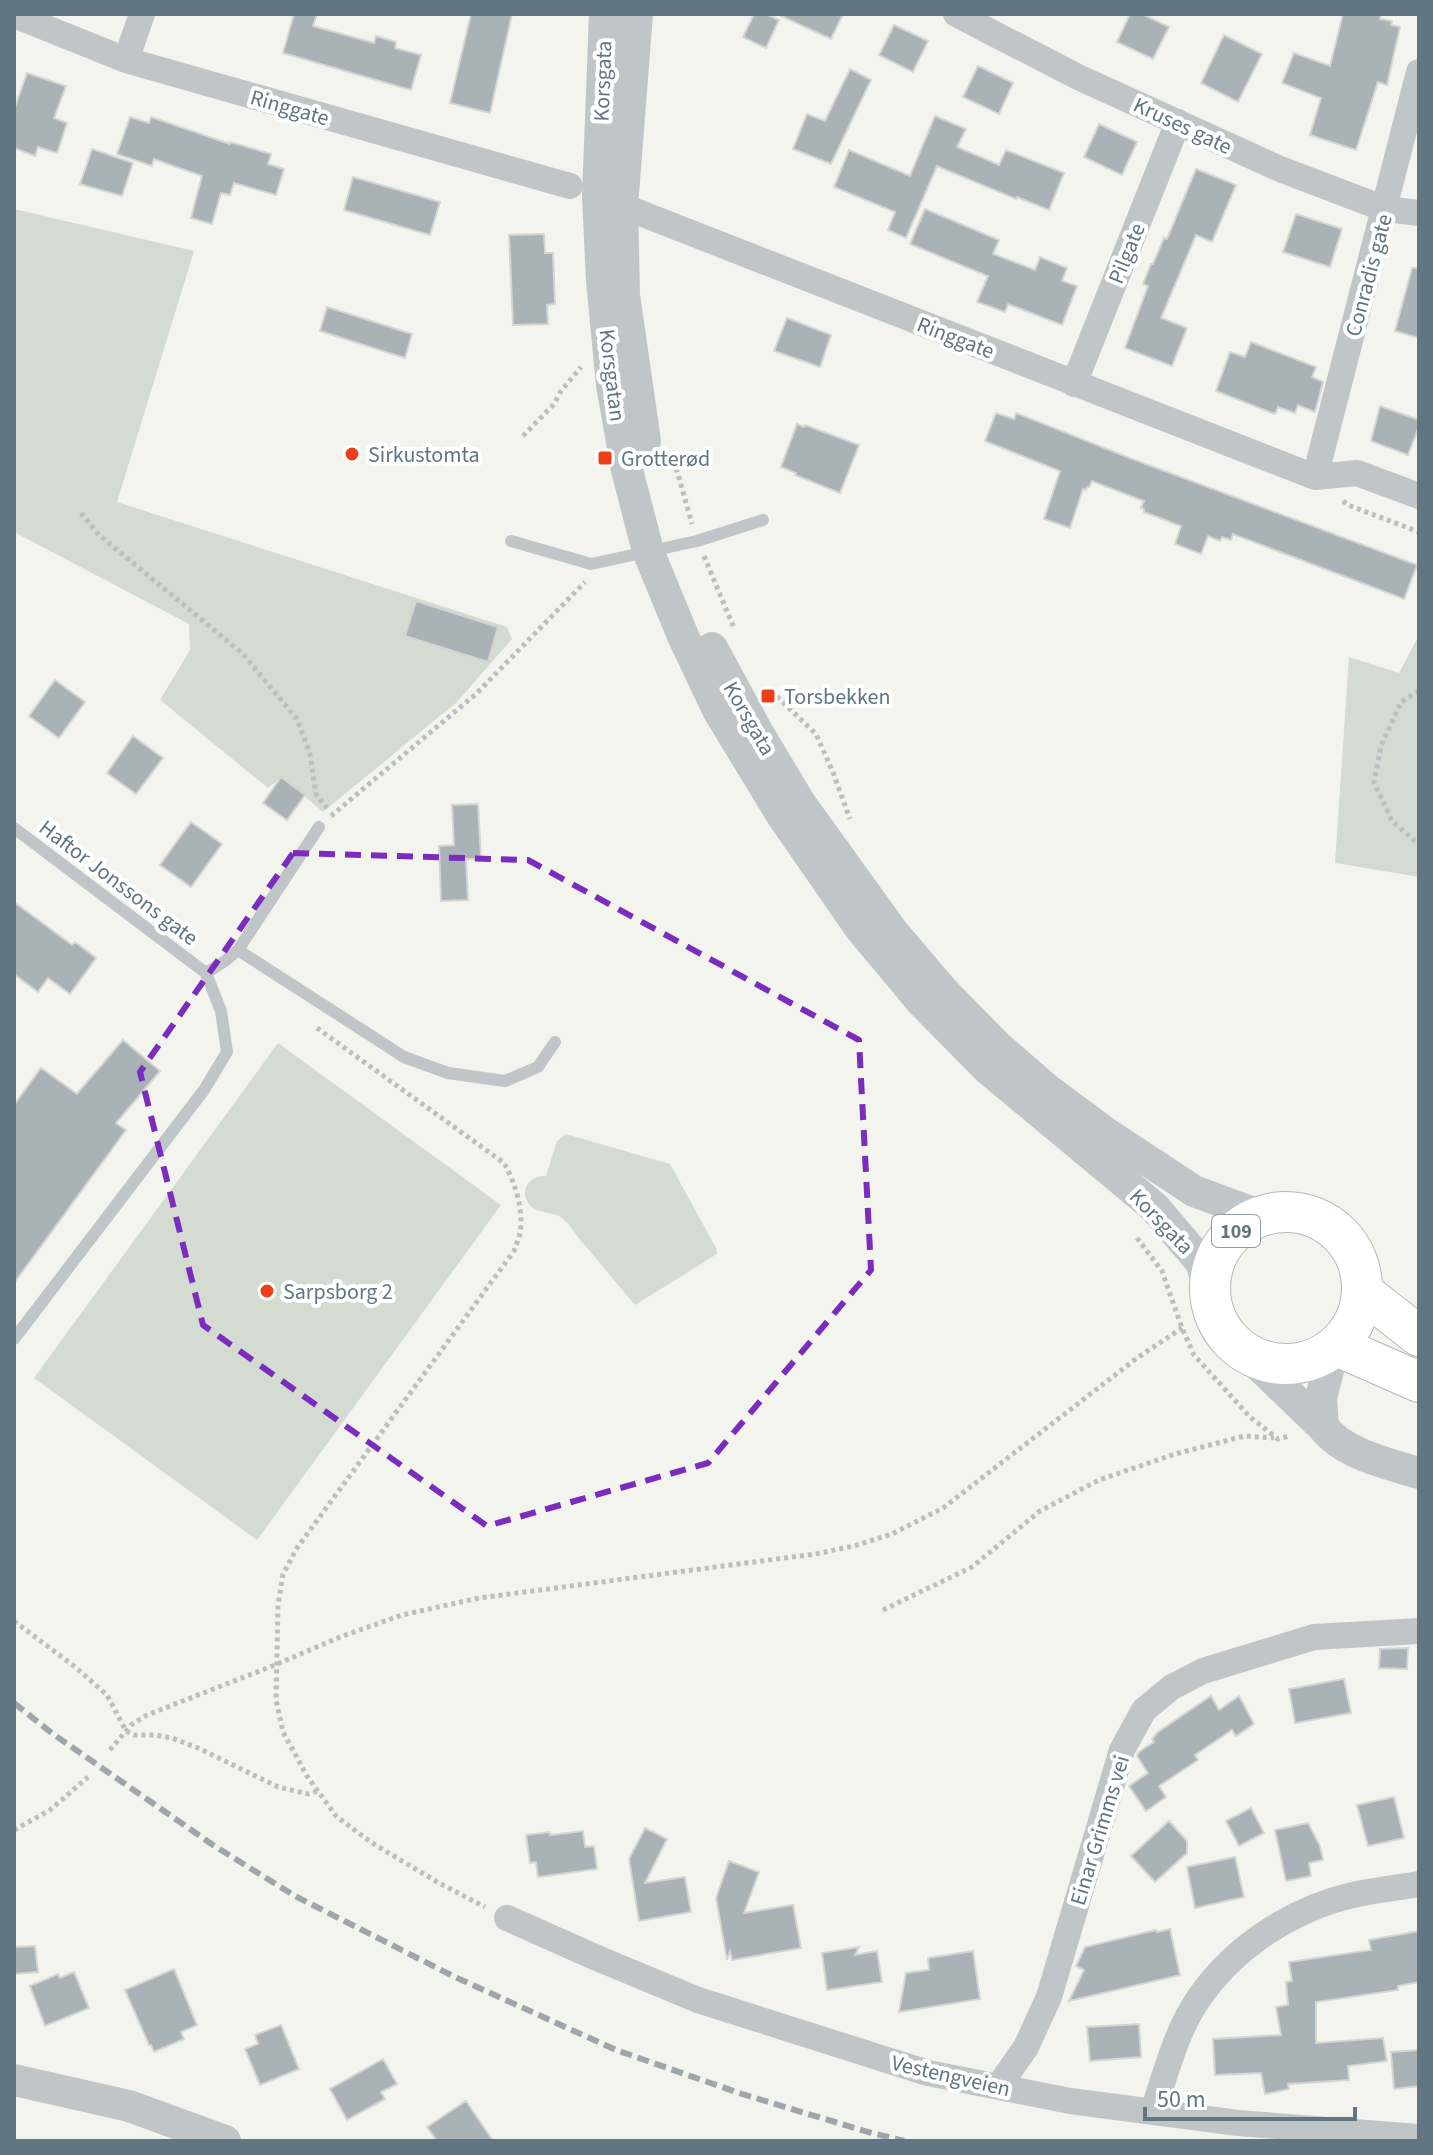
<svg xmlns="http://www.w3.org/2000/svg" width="1433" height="2155" font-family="'Source Sans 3',sans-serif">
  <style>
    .green { fill: #d4dbd0 }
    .building { fill: #a9b2b6; stroke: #d5d5d2; stroke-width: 2 }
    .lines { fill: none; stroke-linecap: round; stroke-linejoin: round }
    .primary-casing { stroke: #b3b8bb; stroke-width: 42 }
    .path { stroke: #bcbec0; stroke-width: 5; stroke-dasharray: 4 4; stroke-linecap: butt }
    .service { stroke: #c0c5c7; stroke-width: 12 }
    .minor { stroke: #c0c5c7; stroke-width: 26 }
    .tertiary { stroke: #c0c5c7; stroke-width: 32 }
    .primary { stroke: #fff; stroke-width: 40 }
    .rail { stroke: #9ea6ab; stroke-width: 6; stroke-dasharray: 12 6; stroke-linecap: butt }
    .marked { fill: none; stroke: #7b2cbf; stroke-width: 6; stroke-dasharray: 16 10; stroke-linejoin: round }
    .poi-dot { fill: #ed3f16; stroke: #fff; stroke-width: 3 }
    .labels { text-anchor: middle; stroke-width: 8; stroke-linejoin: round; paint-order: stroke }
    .shield { fill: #fff; stroke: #909ea8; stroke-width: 2 }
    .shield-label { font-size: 20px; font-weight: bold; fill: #617582 }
    .street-label { font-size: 22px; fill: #617582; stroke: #fff }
    .poi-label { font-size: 22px; fill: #617582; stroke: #fff; text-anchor: start }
  </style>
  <rect width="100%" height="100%" fill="#f4f4ef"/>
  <path class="green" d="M14,209l180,42 -77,251 390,125 5,12 -55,63 -134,110 -41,-35 -14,11 -108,-88 30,-50 -1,-26 -175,-92z
    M1419,635v242l-84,-14 14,-206 50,16z
    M278,1043l223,162 -244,335 -223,-162z
    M566,1134l104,30 46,84 1,6 -82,51c-18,-21 -35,-42 -53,-63 -6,-7 -12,-18 -20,-24 -9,-7 -26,-4 -33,-14 -11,-15 2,-29 17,-28l11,-35z"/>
  <path class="building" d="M294,14h23l-4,12 61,17 2,-7 20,6 -1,6 26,7 -10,35 -128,-37z
    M471,14h41l-22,99 -40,-10z
    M754,14h12l13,6 -13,28 -23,-11z
    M777,14h66l-12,25z
    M1130,14h12l27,13 -16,32 -36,-17z
    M1343,14h38l-1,5 12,2 -1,4 9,2 -13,58 -9,-3 -22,68 -46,-15 11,-37 -39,-15 12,-30 36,13z
    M894,25l34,16 -15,31 -34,-17z
    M1224,35l38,19 -24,48 -37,-19z
    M978,66l35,17 -14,31 -36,-17z
    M850,69l21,11 -40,84 -38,-15 14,-35 18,7z
    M27,73l39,13 -12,32 13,5 -10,30 -19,-6 -3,9 -21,-8v-38z
    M935,116l31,13 -9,18 42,18 7,-15 58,23 -15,37 -32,-13 -1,2 -79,-33 -31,72 -18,-8 7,-18 -61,-25 15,-37 61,26z
    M130,117l19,6 2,-6 79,27v-2l41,12 -3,10 16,5 -8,26 -42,-12 -4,12 -9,-2 -9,31 -21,-6 11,-42 -48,-17 -2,7 -35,-12z
    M1099,124l38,18 -15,33 -38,-18z
    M92,149l41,14 -11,33 -42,-12z
    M1196,169l40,16 -24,57 -16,-7 -35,83 26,10 -15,38 -47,-18 23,-62 -5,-2 8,-20h2l11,-26 3,1z
    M353,177l87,25 -10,33 -86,-25z
    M925,209l74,31 -6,14 42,16 5,-13 27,11 -5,13 15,5 -15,39 -54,-21 -3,8 -28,-10 11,-26 -78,-32z
    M1296,214l46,15 -12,38 -47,-15z
    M544,234l1,19h8l2,51 -8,1 1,19 -35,1 -4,-90z
    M1412,268h7v70l-24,-7z
    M327,307l85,27 -7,24 -85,-27z
    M787,318l44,17 -11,32 -46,-16z
    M1251,342l65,25 -4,10 11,5 -8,30 -17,-7 -3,8 -17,-6 -3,7 -59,-23 14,-39 15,5z
    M1380,406l39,14v6l-11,29 -37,-14z
    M996,413l18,6 2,-6 111,44 290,108 -13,34 -171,-65 -2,6 -9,-3 -2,4 -12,-5 -7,18 -26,-10 6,-18 -37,-14v-3l-3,-1 3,-7 -52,-20 -3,6h-2l-1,3 -3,-1 -13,39 -26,-9 16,-48 -75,-30z
    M797,424l7,3 1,-2 54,20 -19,48 -45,-18 1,-2 -15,-6z
    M416,601l82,26 -10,35 -83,-26z
    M55,680l30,22 -26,36 -30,-22z
    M133,736l30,22 -27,36 -29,-21z
    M281,777l24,18 -18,25 -24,-17z
    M478,804l3,55h-15l2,41 -27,1 -2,-55 15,-1 -2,-40z
    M191,822l31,22 -31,43 -31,-22z
    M14,902l58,43 3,-3 21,16 -26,36 -22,-16 -10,14 -24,-18z
    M123,1040l37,31 -44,52 10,7 -112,153v-178l27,-37 36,26z
    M1408,1648l-1,21 -28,-1 1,-19z
    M1344,1679l7,34 -56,10 -6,-34z
    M1211,1696l8,14 20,-14 15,28 -18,12 -4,-6 -37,25 3,5 -39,26 7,11 -20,14 -17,-25 19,-13 -11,-17 2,-4 15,-10 -2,-3 6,-7z
    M1394,1797l10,41 -36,8 -11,-41z
    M1251,1808l13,25 -25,13 -13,-25z
    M1169,1821l18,20v12l-32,29 -24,-26z
    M1308,1823l12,23 3,14 -14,3 2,13 -25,5 -11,-51z
    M645,1828l22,11 -22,44 40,-6 6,35 -52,9 -10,-62z
    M583,1831l2,16 9,-1 3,23 -59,8 -2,-15 -6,1 -4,-28 24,-3v3z
    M1235,1857l9,40 -49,11 -8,-41z
    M729,1861l30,11 -15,41 49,-8 8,43 -69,12 -2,-9 -3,9 -11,-62z
    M1170,1929l10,46 -111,26 15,-31 -8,-4 9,-19 71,-17 1,2z
    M1419,1931v51l-21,4v4l-82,12v41l67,-5 4,23 -39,5 1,14 -61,4 1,5 -24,5 -4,-21 -46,2 -2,-36 68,-4 -5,-28 12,-2 -2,-23 6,-1 -3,-19 82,-12 -2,-10z
    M35,1946l3,26 -24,2v-27z
    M859,1947l-4,8 22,-4 5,31 -55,8 -5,-37z
    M973,1951l7,48 -81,13 7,-39 23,-3 -1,-12z
    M174,1969l23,56 -16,7 3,7 -30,13 -3,-7h-2l-24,-55z
    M74,1972l15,36 -44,18 -15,-40 28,-12 2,4z
    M1139,2024l2,33 -51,4 -3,-34z
    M281,2025l18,44 -39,16 -15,-36 13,-5 -3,-9z
    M1419,2050v36l-25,3 -3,-37z
    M383,2059l14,25 -16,8 4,7 -38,21 -17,-31z
    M466,2101l27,40h-56l-10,-14z"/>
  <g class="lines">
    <defs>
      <path id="primary" d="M1210 1288a76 76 0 1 1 152 0a76 76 0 1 1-152 0Z
        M1363,1292l56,44
        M1337,1346l82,36"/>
    </defs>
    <use href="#primary" class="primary-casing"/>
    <path class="path" d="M523,436l31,-32 7,-13 20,-24
      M672,453l20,71
      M1343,501l5,4 71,27
      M81,513l18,22 143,118 55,66 13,35 6,40 11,14
      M704,556l30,72
      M771,691l45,43 16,36 18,49
      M1419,691l-18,11 -20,44 -7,36 18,39 27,24
      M331,816l145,-122 109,-112
      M317,1028l187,135c11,19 20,47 16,70 -1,6 -4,12 -6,18l-217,297 -14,26 -5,32 -2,94 7,32 24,44 29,40 36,27 67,40 46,24
      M1137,1238l25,33 20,57 12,27 56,62 28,22 11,-3
      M883,1610l89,-43 68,-56 59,-31 76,-26 70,-18 29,2
      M14,1621l60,45 33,29 19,36 8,4h22l16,3 26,10 80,39 30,7 9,-3
      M110,1750l21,-25 16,-10 128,-50 65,-28 62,-22 77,-17 336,-44 39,-8 38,-12 51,-26 194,-150 45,-30
      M14,1830l36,-20 38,-33"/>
    <path class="service" d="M511,541l80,23 106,-23 66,-21
      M319,827l-81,123 166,107 44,16 57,8 33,-14 17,-25
      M14,828l192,145 19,-12 13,-11
      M14,1339l190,-249 23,-38 -6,-41 -15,-38"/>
    <path class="minor" d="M956,14l122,63 202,92 105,40 34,4
      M14,15l112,45 444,126
      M126,60l16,-46
      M607,200l708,277 42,-4 62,23
      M1074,384l104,-262
      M1315,477l104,-405
      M507,1918l90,40 101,42 230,73 142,28 168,22 181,14
      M999,2086l27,-39 23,-50 73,-247 22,-40 28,-23 31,-16 111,-34 105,-6
      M1153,2111c13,-38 23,-80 46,-113 35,-51 93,-89 154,-103 21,-5 44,-7 66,-11"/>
    <path class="tertiary" d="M605,14l-7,182 4,85 10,104 15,85 21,81 35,85 35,74 65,107 77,111 61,73 67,68 166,138 47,55 9,29
      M637,14l-15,192 2,89 21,146
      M712,648l46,85 42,70 93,129 51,60 53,54 51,44 58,43 88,58 67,25
      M1247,1354l76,73c22,28 64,36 96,46
      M1323,1427l-2,-29 12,-48
      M14,2080l115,26 96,35"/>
    <use href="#primary" class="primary"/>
    <path class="rail" d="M14,1703l39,31 160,111 82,51 160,81 161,73 126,44 126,38 36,9"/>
  </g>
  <path class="marked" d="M293,853l235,7 331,180 12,230 -163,193 -221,63 -284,-201 -63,-253z"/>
  <g class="poi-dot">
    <circle cx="352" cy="454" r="8"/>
    <rect x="597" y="450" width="16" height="16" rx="4"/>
    <rect x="760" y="688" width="16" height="16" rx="4"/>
    <circle cx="267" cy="1291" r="8"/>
  </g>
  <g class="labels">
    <rect class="shield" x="1212" y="1215" width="48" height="32" rx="6"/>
    <g class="shield-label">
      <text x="1236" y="1238">109</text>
    </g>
    <g class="street-label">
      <text transform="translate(602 81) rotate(-88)" y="8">Korsgata</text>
      <text transform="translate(290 107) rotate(16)" y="8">Ringgate</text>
      <text transform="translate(1183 125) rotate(25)" y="8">Kruses gate</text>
      <text transform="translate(1126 253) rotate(-68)" y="8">Pilgate</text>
      <text transform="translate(1368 275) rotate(-75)" y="8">Conradis gate</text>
      <text transform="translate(956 337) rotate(21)" y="8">Ringgate</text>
      <text transform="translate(613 375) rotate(83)" y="8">Korsgatan</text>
      <text transform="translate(750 718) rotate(60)" y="8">Korsgata</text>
      <text transform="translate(119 882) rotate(37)" y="8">Haftor Jonssons gate</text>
      <text transform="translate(1162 1221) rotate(46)" y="8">Korsgata</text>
      <text transform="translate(1099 1830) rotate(-73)" y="8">Einar Grimms vei</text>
      <text transform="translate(951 2075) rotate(13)" y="8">Vestengveien</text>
    </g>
    <g class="poi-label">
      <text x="368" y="462">Sirkustomta</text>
      <text x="621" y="466">Grotterød</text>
      <text x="784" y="704">Torsbekken</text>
      <text x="283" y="1299">Sarpsborg 2</text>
    </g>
  </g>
  <rect width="1433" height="2155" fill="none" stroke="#617582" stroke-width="32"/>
  <path d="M1145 2107v12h210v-12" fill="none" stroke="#617582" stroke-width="4"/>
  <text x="1157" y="2107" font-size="24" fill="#617582" stroke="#ffffff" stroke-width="6" paint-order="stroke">50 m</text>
</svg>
